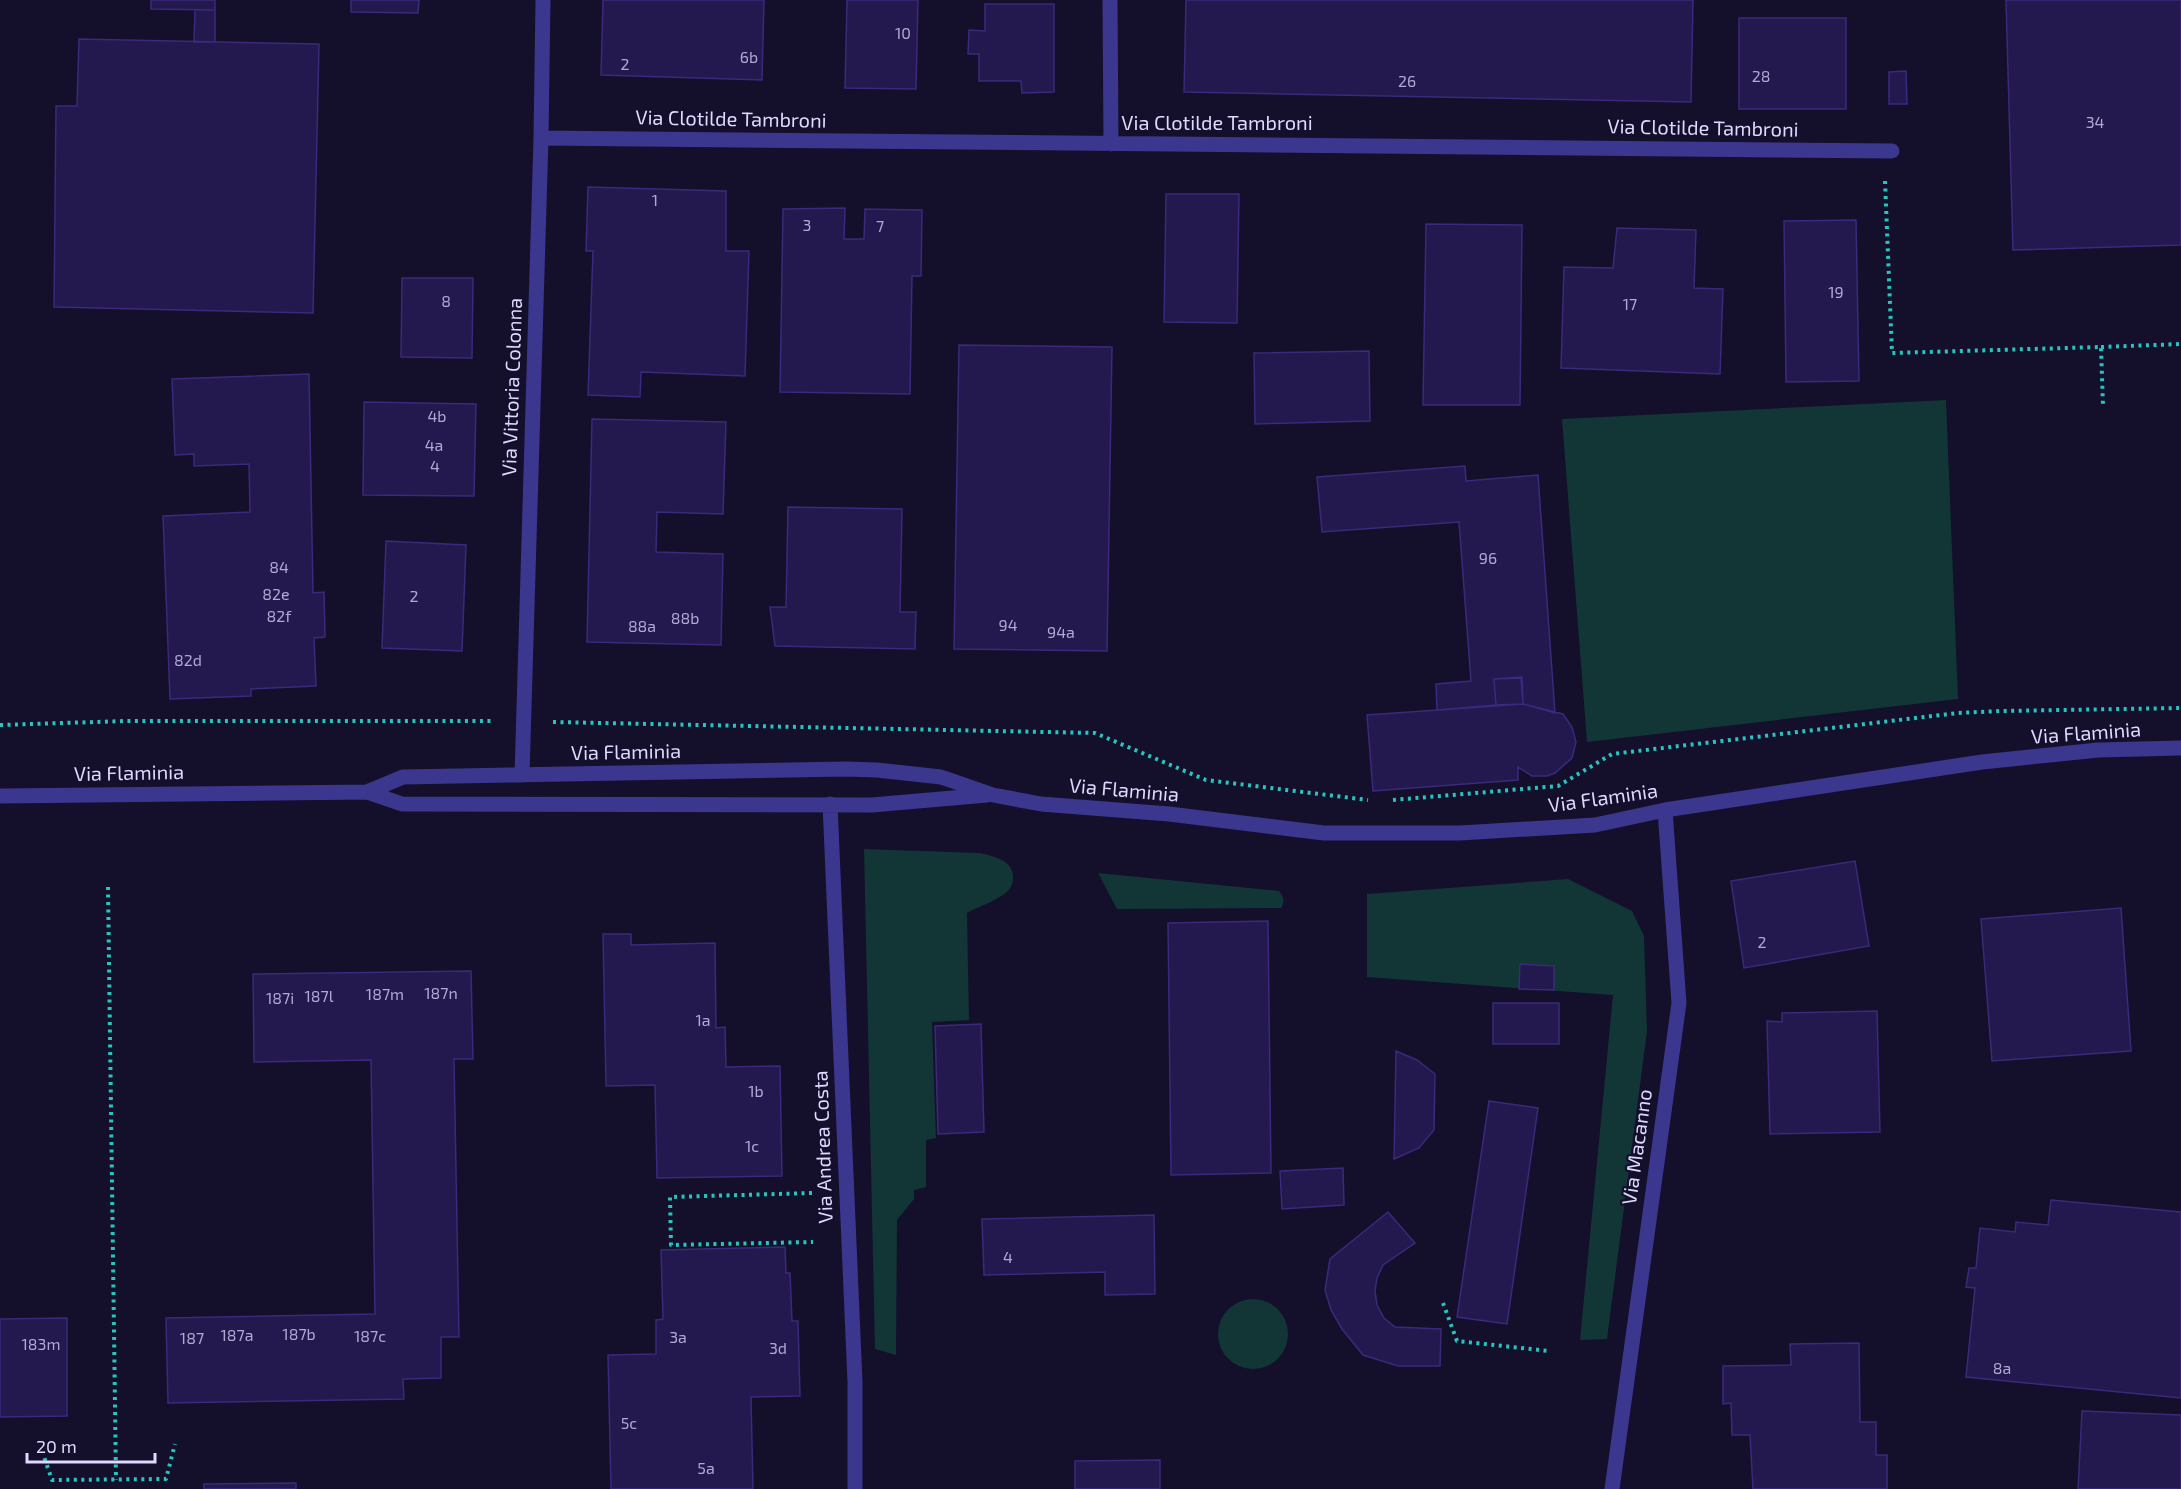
<svg xmlns="http://www.w3.org/2000/svg" width="2181" height="1489" font-family="'Exo 2',sans-serif">
  <style>
    .green { fill: #113635 }
    .building { fill: #24194e; stroke: #3b297b; stroke-width: 1.5 }
    .lines { fill: none; stroke-linecap: round; stroke-linejoin: round }
    .path { stroke: #26c5be; stroke-width: 4; stroke-dasharray: 3 4.5; stroke-linecap: butt }
    .minor { stroke: #3b368e; stroke-width: 15 }
    .labels { text-anchor: middle; stroke-width: 4.5; stroke-linejoin: round; paint-order: stroke }
    .number-label { font-size: 16px; fill: #b0a9d3 }
    .street-label { font-size: 20px; fill: #ded9ff; stroke: #140f2b }
  </style>
  <rect width="100%" height="100%" fill="#140f2b"/>
  <path class="green" d="M1946,400l12,299 -371,43 -25,-323z
    M864,849l115,4c14,3 35,7 34,25 0,7 -3,12 -9,16 -10,8 -25,12 -37,19l2,107 -37,2 4,116 -10,2v47l-12,3v9l-17,21 -1,135 -21,-6z
    M1098,873l181,18c5,6 6,11 2,17l-164,1z
    M1568,879l64,32 12,25 3,95 -40,308 -27,1 33,-345 -246,-18v-83z
    M1218 1334a35 35 0 1 1 70 0a35 35 0 1 1-70 0Z"/>
  <path class="building" d="M151,0h64v10l-64,-1z
    M351,0h68l-1,13 -67,-1z
    M603,0h161l-2,80 -161,-5z
    M847,0h71l-2,89 -71,-1z
    M1186,0h507l-2,102 -507,-10z
    M2006,0h175v245l-168,5z
    M985,4h69v88l-32,1 -1,-12h-42v-27h-11l1,-24 16,1z
    M195,10h20v32h-21z
    M1739,18h107v91h-107z
    M79,39l240,5 -6,269 -259,-6 2,-201h21z
    M1906,71l1,33h-18v-32z
    M588,187l138,4v60h23l-4,125 -104,-4 -1,25 -52,-2 5,-144h-7z
    M1166,194h73l-2,129 -73,-1z
    M845,208l-1,31h20l1,-30 57,1 -1,66h-9l-2,118 -130,-2 3,-183z
    M1856,220l3,161 -73,1 -2,-161z
    M1426,224l96,1 -2,180h-97z
    M1617,228l79,2 -2,58 29,1 -3,85 -159,-6 3,-101 49,1z
    M402,278h71l-1,80 -71,-1z
    M959,345l153,2 -5,304 -153,-2z
    M1369,351l1,70 -115,3 -1,-71z
    M309,374l4,219 11,-1 1,45 -11,1 2,48 -65,3v7l-81,3 -7,-183 87,-4 -1,-48 -55,2v-12l-19,1 -3,-76z
    M364,402l112,2 -2,92 -111,-1z
    M592,419l134,3 -3,92 -66,-2 -1,40 67,2 -2,91 -134,-3z
    M1465,466l1,15 72,-6 17,238 -32,-9 -2,-26 -27,1 2,26 -59,5 -1,-26 35,-3 -12,-159 -137,10 -5,-55z
    M788,507l114,2 -2,103h16l-1,37 -140,-3 -5,-39h16z
    M386,541l80,4 -4,106 -80,-3z
    M1522,677l1,27 -27,1 -2,-26z
    M1523,704l40,10 9,13 4,15 -4,16 -17,15 -8,3h-15l-14,-9v13l-145,11 -6,-76z
    M1855,861l14,85 -125,22 -13,-87z
    M2121,908l10,143 -139,10 -11,-142z
    M1268,921l3,252 -100,2 -3,-252z
    M603,934h28v11l84,-2 1,85 9,-1 1,40 54,-1 2,110 -125,2 -2,-93 -49,1z
    M1520,964l34,2v24l-35,-1z
    M471,971l2,88h-19l5,278h-18v41l-38,1 1,20 -236,4 -2,-85 209,-4 -4,-254 -117,2 -1,-88z
    M1493,1003h66v41h-66z
    M1877,1011l3,121 -110,2 -3,-113 15,1v-9z
    M981,1024l3,108 -46,2 -3,-108z
    M1396,1051l21,9 18,14 -1,56 -15,18 -25,11z
    M1489,1101l49,7 -31,216 -50,-7z
    M1343,1168l1,37 -62,4 -2,-38z
    M2051,1200l130,12v186l-215,-21 9,-89 -9,-1 3,-19h7l4,-40 35,4 1,-10 32,3z
    M1388,1212l27,31 -32,22 -6,13 -2,13 2,14 7,13 11,9 46,2 -1,37h-42l-35,-11 -21,-26 -11,-19 -6,-20 5,-31z
    M1154,1215l1,79 -50,1v-23l-121,3 -2,-56z
    M785,1247l1,26h4l2,48h6l2,75 -49,1 2,92h-142l-3,-134 48,-1v-34l7,-1 -2,-69z
    M67,1318v98l-67,1v-98z
    M1859,1343l1,79h16v33h11v34h-134l-3,-54h-18l-1,-32 -8,1v-38l68,-1 -1,-21z
    M2082,1411l99,4v74h-103z
    M1160,1460v29h-85v-28z
    M296,1483v6h-92v-5z"/>
  <g class="lines">
    <path class="path" d="M1885,181l7,172 209,-6 2,59
      M2101,347l80,-3
      M553,722l542,11 111,47 162,20
      M0,725l126,-4h368
      M1393,800l165,-14 54,-32 346,-41 42,-2 181,-3
      M108,887l8,593
      M812,1193l-142,4 1,48 142,-3
      M1443,1303l14,38 92,10
      M42,1451l10,29 114,-1 9,-35"/>
    <path class="minor" d="M1110,0l1,144
      M541,138l1351,13
      M522,775l19,-637 2,-138
      M367,792l36,-15 442,-8 32,1 64,7 52,18 48,9 128,10 155,19h136l135,-8 70,-15 317,-48 116,-12 83,-2
      M0,796l367,-4 35,12 470,1 115,-10
      M830,804l25,578v107
      M1612,1489l67,-486 -14,-193"/>
  </g>
  <g class="labels">
    <g class="number-label">
      <text x="903" y="39">10</text>
      <text x="749" y="63">6b</text>
      <text x="625" y="70">2</text>
      <text x="1761" y="82">28</text>
      <text x="1407" y="87">26</text>
      <text x="2095" y="128">34</text>
      <text x="655" y="206">1</text>
      <text x="807" y="231">3</text>
      <text x="880" y="232">7</text>
      <text x="1836" y="298">19</text>
      <text x="446" y="307">8</text>
      <text x="1630" y="310">17</text>
      <text x="437" y="422">4b</text>
      <text x="434" y="451">4a</text>
      <text x="435" y="472">4</text>
      <text x="1488" y="564">96</text>
      <text x="279" y="573">84</text>
      <text x="276" y="600">82e</text>
      <text x="414" y="602">2</text>
      <text x="279" y="622">82f</text>
      <text x="685" y="624">88b</text>
      <text x="1008" y="631">94</text>
      <text x="642" y="632">88a</text>
      <text x="1061" y="638">94a</text>
      <text x="188" y="666">82d</text>
      <text x="1762" y="948">2</text>
      <text x="441" y="999">187n</text>
      <text x="385" y="1000">187m</text>
      <text x="319" y="1002">187l</text>
      <text x="280" y="1004">187i</text>
      <text x="703" y="1026">1a</text>
      <text x="756" y="1097">1b</text>
      <text x="752" y="1152">1c</text>
      <text x="1008" y="1263">4</text>
      <text x="299" y="1340">187b</text>
      <text x="237" y="1341">187a</text>
      <text x="370" y="1342">187c</text>
      <text x="678" y="1343">3a</text>
      <text x="192" y="1344">187</text>
      <text x="41" y="1350">183m</text>
      <text x="778" y="1354">3d</text>
      <text x="2002" y="1374">8a</text>
      <text x="629" y="1429">5c</text>
      <text x="706" y="1474">5a</text>
    </g>
    <g class="street-label">
      <text transform="translate(731 119) rotate(1)" y="7">Via Clotilde Tambroni</text>
      <text x="1217" y="130">Via Clotilde Tambroni</text>
      <text transform="translate(1703 128) rotate(1)" y="7">Via Clotilde Tambroni</text>
      <text transform="translate(512 387) rotate(-88)" y="7">Via Vittoria Colonna</text>
      <text transform="translate(2086 733) rotate(-4)" y="7">Via Flaminia</text>
      <text transform="translate(626 752) rotate(-1)" y="7">Via Flaminia</text>
      <text transform="translate(129 773) rotate(-1)" y="7">Via Flaminia</text>
      <text transform="translate(1124 790) rotate(5)" y="7">Via Flaminia</text>
      <text transform="translate(1603 798) rotate(-8)" y="7">Via Flaminia</text>
      <text transform="translate(823 1147) rotate(-92)" y="7">Via Andrea Costa</text>
      <text transform="translate(1637 1147) rotate(-82)" y="7">Via Macanno</text>
    </g>
  </g>
  <path d="M27 1453v9h128v-9" fill="none" stroke="#ded9ff" stroke-width="3"/>
  <text x="36" y="1453" font-size="18" fill="#ded9ff" stroke="#140f2b" stroke-width="4.5" paint-order="stroke">20 m</text>
</svg>
